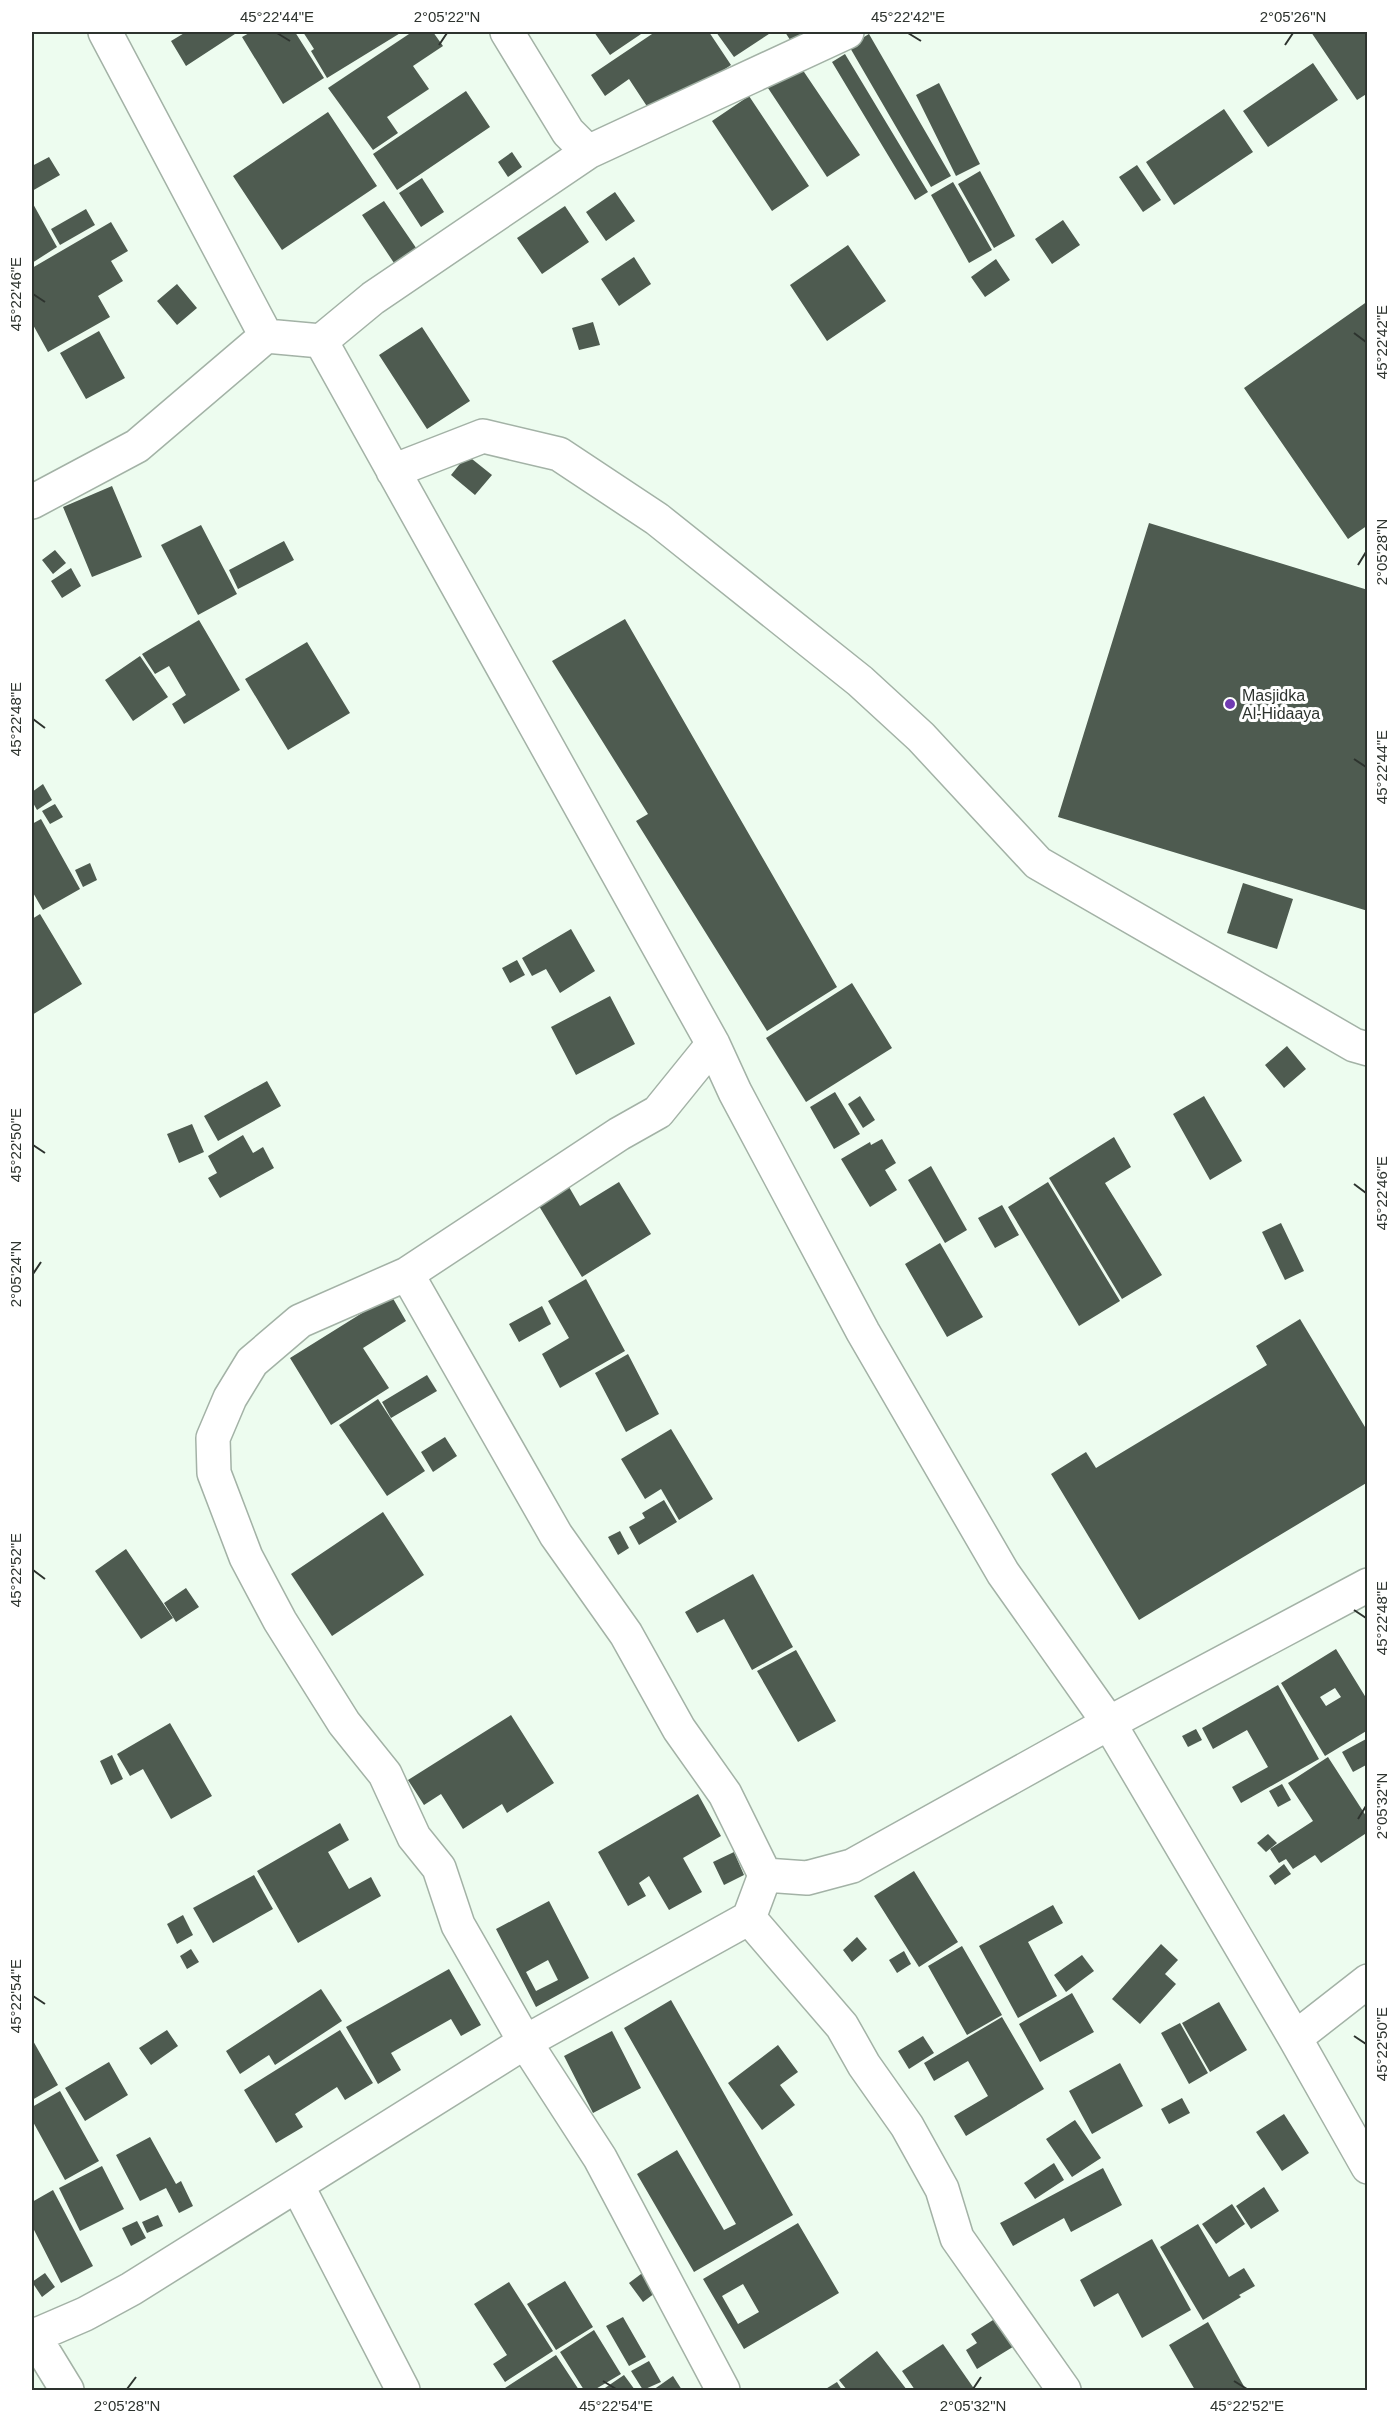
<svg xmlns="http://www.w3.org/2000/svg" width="1399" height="2422" font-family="Helvetica,sans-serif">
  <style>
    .building { fill: #4e5b50; fill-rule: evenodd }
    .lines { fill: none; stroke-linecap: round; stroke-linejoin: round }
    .street-casing { stroke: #a3b2a6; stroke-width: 36 }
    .street { stroke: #fff; stroke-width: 33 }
    .ticks { fill: none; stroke: #2d332e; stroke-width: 2 }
    .poi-dot { fill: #713bb2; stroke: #fff; stroke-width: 2 }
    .labels { text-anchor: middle; stroke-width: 6; stroke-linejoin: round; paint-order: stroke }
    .poi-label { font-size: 16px; fill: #2d332e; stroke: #fff; text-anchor: start }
    .neatline { fill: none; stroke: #2d332e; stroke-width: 2 }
    .ticks-label { font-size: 15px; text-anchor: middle; fill: #2d332e }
  </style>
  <rect width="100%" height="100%" fill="#edfcef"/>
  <path class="building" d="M186,32h52l-52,34 -15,-25z
    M251,32h44l29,46 -41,26 -41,-67z
    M303,32h99l-75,46 -16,-27 3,-2z
    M412,32h21l10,14 -30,20 16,23 -42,28 11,16 -25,17 -45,-62z
    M594,32h50l-34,23z
    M655,32h54l22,33 -77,52 -25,-38 -24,17 -14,-21z
    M716,32h56l-38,25z
    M785,32h23l-16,11z
    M1311,32h57v61l-11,7z
    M869,34l82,142 -20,11 -82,-141z
    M845,54l83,138 -13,8 -83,-138z
    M798,63l62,92 -33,22 -61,-92z
    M1313,63l25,37 -70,47 -25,-36z
    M939,83l41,81 -24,12 -40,-81z
    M466,91l24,36 -93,63 -24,-36z
    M749,96l60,90 -37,25 -60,-90z
    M1224,109l29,43 -79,53 -28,-43z
    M328,112l49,74 -95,64 -49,-74z
    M512,152l10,15 -14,10 -10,-15z
    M49,157l11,18 -28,16v-25z
    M1137,165l24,35 -18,12 -24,-35z
    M980,171l35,65 -21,12 -36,-64z
    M422,178l22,34 -23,15 -22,-34z
    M953,182l39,68 -23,13 -38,-68z
    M615,192l20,29 -29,20 -20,-29z
    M384,201l39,57 -23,14 -38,-57z
    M32,202l25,45 -25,16z
    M565,206l24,36 -47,32 -25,-36z
    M86,209l9,16 -35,20 -9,-16z
    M1063,220l17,25 -28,19 -17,-25z
    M111,222l17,29 -17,10 12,20 -25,15 12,21 -62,35 -16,-29v-55z
    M848,245l38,56 -59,40 -37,-56z
    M634,257l17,27 -32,22 -18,-27z
    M996,259l14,21 -25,17 -14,-20z
    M177,284l20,24 -20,17 -20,-24z
    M1368,301v224l-20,14 -104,-151z
    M593,322l7,23 -21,5 -7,-22z
    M422,327l48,74 -43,28 -48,-74z
    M99,331l26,47 -39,21 -26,-46z
    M467,455l25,20 -17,20 -24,-20z
    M112,486l30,71 -50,20 -29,-70z
    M1149,523l219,67v321l-310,-94z
    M201,525l36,69 -39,21 -37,-70z
    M284,541l10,19 -56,29 -9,-19z
    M55,550l11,13 -13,11 -11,-14z
    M71,568l10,18 -19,12 -11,-17z
    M625,619l212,368 -70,44 -131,-210 12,-7 -96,-153z
    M199,620l41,70 -56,34 -12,-20 14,-9 -17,-29 -14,8 -13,-20z
    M307,642l43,71 -62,37 -43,-71z
    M140,656l28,41 -35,24 -28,-41z
    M43,784l9,16 -15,10 -5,-9v-9z
    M55,804l8,13 -13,7 -8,-13z
    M41,819l39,70 -37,21 -11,-19v-67z
    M90,863l7,17 -14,7 -8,-17z
    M1243,883l50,16 -16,50 -50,-16z
    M40,914l42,70 -50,31v-96z
    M571,929l24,42 -35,22 -14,-24 -14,7 -10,-18z
    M517,960l8,15 -15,8 -8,-15z
    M852,983l40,65 -86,54 -40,-64z
    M610,996l25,48 -59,31 -25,-48z
    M1287,1046l19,23 -22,19 -19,-23z
    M267,1081l14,25 -63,35 -14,-25z
    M835,1092l25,42 -26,15 -24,-42z
    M860,1096l15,24 -12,8 -15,-24z
    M1204,1096l38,65 -32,19 -37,-66z
    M192,1124l12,28 -25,11 -12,-29z
    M243,1135l10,18 10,-6 11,21 -54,30 -12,-20 9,-5 -9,-17z
    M1114,1137l17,30 -26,16 57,92 -40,24 -73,-121z
    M882,1139l14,24 -11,7 12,20 -27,17 -29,-48 29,-17 1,3z
    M931,1166l36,64 -22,13 -37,-63z
    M619,1182l32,52 -69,43 -43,-71 30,-19 11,19z
    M1048,1182l72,119 -41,25 -71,-119z
    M1002,1205l17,30 -24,13 -17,-30z
    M1281,1223l23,48 -19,9 -23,-48z
    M940,1243l43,74 -36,20 -42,-73z
    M586,1279l39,72 -65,37 -18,-34 27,-16 -21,-37z
    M391,1295l15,26 -43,27 26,40 -58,37 -41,-67z
    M542,1306l9,18 -32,18 -10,-18z
    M1300,1319l68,113v50l-229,138 -88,-146 35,-22 10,16 171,-103 -11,-19z
    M628,1354l31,60 -33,18 -31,-59z
    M427,1375l10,16 -46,27 -9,-16z
    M378,1399l47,72 -38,25 -48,-71z
    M671,1429l42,70 -34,21 -18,-31 -16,10 -24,-40z
    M445,1437l12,19 -24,16 -12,-20z
    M664,1500l13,22 -38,23 -10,-18 16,-9 -3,-5z
    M383,1512l41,63 -92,61 -41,-62z
    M620,1531l9,17 -11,7 -10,-18z
    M126,1549l47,69 -32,21 -46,-68z
    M753,1574l40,73 -41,23 -28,-51 -27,14 -12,-21z
    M186,1588l13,19 -23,15 -12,-19z
    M1336,1649l32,52v29l-43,26 -44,-73zM1335,1688l6,9 -15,9 -6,-9z
    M796,1650l40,71 -38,21 -41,-71z
    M1278,1685l41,74 -78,44 -9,-16 36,-20 -21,-37 -34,19 -11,-21z
    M511,1715l43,68 -47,30 -5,-9 -39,25 -22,-35 -17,11 -16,-25z
    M170,1723l42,73 -41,23 -28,-50 -13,7 -13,-22z
    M1196,1729l6,11 -14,7 -6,-11z
    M1368,1738v26l-15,8 -11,-20z
    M112,1755l11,24 -12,6 -11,-24z
    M1328,1757l40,62v13l-47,31 -6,-8 -22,14 -7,-10 -7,4 -9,-14 43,-28 -25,-38z
    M1282,1784l9,16 -13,7 -9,-16z
    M698,1794l23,42 -38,22 19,34 -33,18 -20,-34 -10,7 7,13 -18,10 -30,-54z
    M340,1823l9,17 -21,12 21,37 22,-12 10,19 -83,47 -41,-72z
    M1268,1834l9,9 -11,9 -9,-9z
    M734,1852l10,23 -20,10 -11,-23z
    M1284,1864l7,10 -16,11 -6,-9z
    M914,1871l44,71 -39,25 -45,-71z
    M254,1875l19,34 -60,34 -20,-35z
    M549,1901l40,77 -53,29 -40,-78zM548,1960l10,20 -22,11 -10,-19z
    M1053,1905l10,18 -35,19 29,54 -39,22 -39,-72z
    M183,1915l10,20 -16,9 -10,-20z
    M857,1937l10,12 -15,13 -9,-12z
    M1161,1944l17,16 -13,14 11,10 -36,40 -28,-25z
    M962,1946l40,69 -35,20 -39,-69z
    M191,1949l8,13 -12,7 -7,-13z
    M904,1951l7,13 -14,9 -8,-13z
    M1082,1955l12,16 -28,21 -12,-17z
    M449,1969l32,56 -20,11 -10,-17 -60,34 10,17 -23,14 -32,-57z
    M321,1989l21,32 -67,44 -6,-10 -29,19 -14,-23z
    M1072,1993l22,39 -54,30 -21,-38z
    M671,2000l122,215 -99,57 -57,-98 40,-24 47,80 12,-6 -112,-196z
    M1219,2002l28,48 -37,22 -28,-49z
    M1002,2017l42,72 -78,47 -12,-20 34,-20 -20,-35 -34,20 -10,-18z
    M1180,2023l28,50 -19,11 -28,-51z
    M167,2030l11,16 -27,19 -12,-17z
    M340,2030l33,53 -28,17 -8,-13 -42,27 8,13 -27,16 -32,-53z
    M612,2031l29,57 -48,25 -29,-57z
    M923,2036l11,17 -25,16 -11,-18z
    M32,2039l26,46 -26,15z
    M778,2045l20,27 -18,13 15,20 -33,25 -34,-47z
    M109,2062l19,33 -43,26 -20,-33z
    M1120,2063l23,43 -51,28 -23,-43z
    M60,2091l39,70 -34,19 -33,-60v-13z
    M1182,2098l8,15 -21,11 -8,-15z
    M1284,2114l25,39 -27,18 -26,-39z
    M1075,2120l26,38 -29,19 -26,-38z
    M150,2137l26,47 5,-3 12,25 -14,7 -13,-25 -26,13 -24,-46z
    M1054,2163l10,17 -29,19 -11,-16z
    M102,2166l22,43 -44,22 -21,-43z
    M1103,2168l19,37 -51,27 -7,-14 -51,28 -13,-23z
    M1264,2187l15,24 -28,18 -15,-23z
    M53,2190l40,76 -32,17 -29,-57v-24z
    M1232,2204l13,20 -29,20 -14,-20z
    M158,2215l5,11 -16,7 -5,-11z
    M137,2221l9,17 -15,8 -9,-18z
    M798,2223l41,70 -95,56 -41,-70zM743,2284l16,28 -21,12 -16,-28z
    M1198,2224l31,53 15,-9 11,18 -16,9 2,2 -38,23 -43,-73z
    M1152,2239l39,71 -49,28 -24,-45 -24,14 -14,-27z
    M649,2268l14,19 -20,15 -14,-19z
    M45,2273l10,14 -13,10 -10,-15z
    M565,2281l28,46 -37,23 -29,-46z
    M509,2282l44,69 -48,31 -12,-18 14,-9 -33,-51z
    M1004,2313l17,29 -44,27 -11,-19 11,-7 -6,-9z
    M623,2317l23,40 -17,9 -23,-40z
    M1208,2322l38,68h-51l-26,-45z
    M594,2330l27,44 -27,16h-10l-24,-38z
    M943,2344l32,46h-60l-13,-19z
    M877,2351l30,39h-60l-8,-10z
    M556,2355l23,35h-77z
    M649,2361l12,21 -18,8 -12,-19z
    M624,2375l11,15h-33z
    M673,2376l9,14h-29z
    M837,2382l5,8h-18z"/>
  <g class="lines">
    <defs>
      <path id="street" d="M105,32l161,304
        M507,32l61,100 20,20
        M321,341l392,703 22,48 128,240 140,241 106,150 186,315 73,129
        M393,471l90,-35 76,18 98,65 203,162 61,56 117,126 316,182 14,4
        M32,502l105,-56 129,-110 55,5 52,-43 215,-146 259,-120
        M713,1044l-55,68 -39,22 -212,140 -107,47 -48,41 -22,36 -17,40 1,35 32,84 34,64 64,102 41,51 29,63 25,31 19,57 67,117 75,116 123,232
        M407,1274l149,261 70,99 53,95 46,65 40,81
        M749,1918l93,108 22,39 43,61 35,63 15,49 107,152
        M1295,2038l73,-57
        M297,2185l106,205
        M32,2334l2,2 51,-22 46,-25 394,-247 224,-124 16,-43 42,3 45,-12 257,-143 259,-138
        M34,2336l33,54"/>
    </defs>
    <use href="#street" class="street-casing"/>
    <use href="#street" class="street"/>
  </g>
  <path class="ticks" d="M277,33l13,8M908,33l13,8M439,45l8,-12M1285,45l8,-12M33,294l12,8M1354,333l12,9M1358,565l8,-13M33,719l12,9M1354,759l12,8M33,1145l12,8M1354,1184l12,9M33,1274l8,-12M33,1570l12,9M1354,1610l12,8M1358,1819l8,-13M33,1996l12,8M1354,2036l12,8M603,2381l13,8M1234,2381l13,8M127,2389l9,-12M973,2389l8,-12"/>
  <circle class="poi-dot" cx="1230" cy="704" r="6"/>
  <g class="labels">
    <g class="poi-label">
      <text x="1242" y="701">Masjidka<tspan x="1242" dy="18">Al-Hidaaya</tspan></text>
    </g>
  </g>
  <rect width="1399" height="2422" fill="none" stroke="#ffffff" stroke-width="66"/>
  <rect x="33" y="33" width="1333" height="2356" class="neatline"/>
  <g class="ticks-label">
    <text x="277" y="22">45°22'44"E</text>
    <text x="447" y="22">2°05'22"N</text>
    <text x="908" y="22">45°22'42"E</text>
    <text x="1293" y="22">2°05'26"N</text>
    <text transform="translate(16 294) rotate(-90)" y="5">45°22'46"E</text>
    <text transform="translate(1382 342) rotate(-90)" y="5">45°22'42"E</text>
    <text transform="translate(1382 552) rotate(-90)" y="5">2°05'28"N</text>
    <text transform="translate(16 719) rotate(-90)" y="5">45°22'48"E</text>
    <text transform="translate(1382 767) rotate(-90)" y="5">45°22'44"E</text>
    <text transform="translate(16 1145) rotate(-90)" y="5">45°22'50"E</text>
    <text transform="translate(1382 1193) rotate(-90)" y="5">45°22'46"E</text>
    <text transform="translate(16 1274) rotate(-90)" y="5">2°05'24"N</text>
    <text transform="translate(16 1570) rotate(-90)" y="5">45°22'52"E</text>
    <text transform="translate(1382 1618) rotate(-90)" y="5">45°22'48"E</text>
    <text transform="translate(1382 1806) rotate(-90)" y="5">2°05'32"N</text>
    <text transform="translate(16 1996) rotate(-90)" y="5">45°22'54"E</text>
    <text transform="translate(1382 2044) rotate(-90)" y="5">45°22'50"E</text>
    <text x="127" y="2411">2°05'28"N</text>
    <text x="616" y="2411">45°22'54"E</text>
    <text x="973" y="2411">2°05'32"N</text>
    <text x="1247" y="2411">45°22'52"E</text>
  </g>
</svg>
